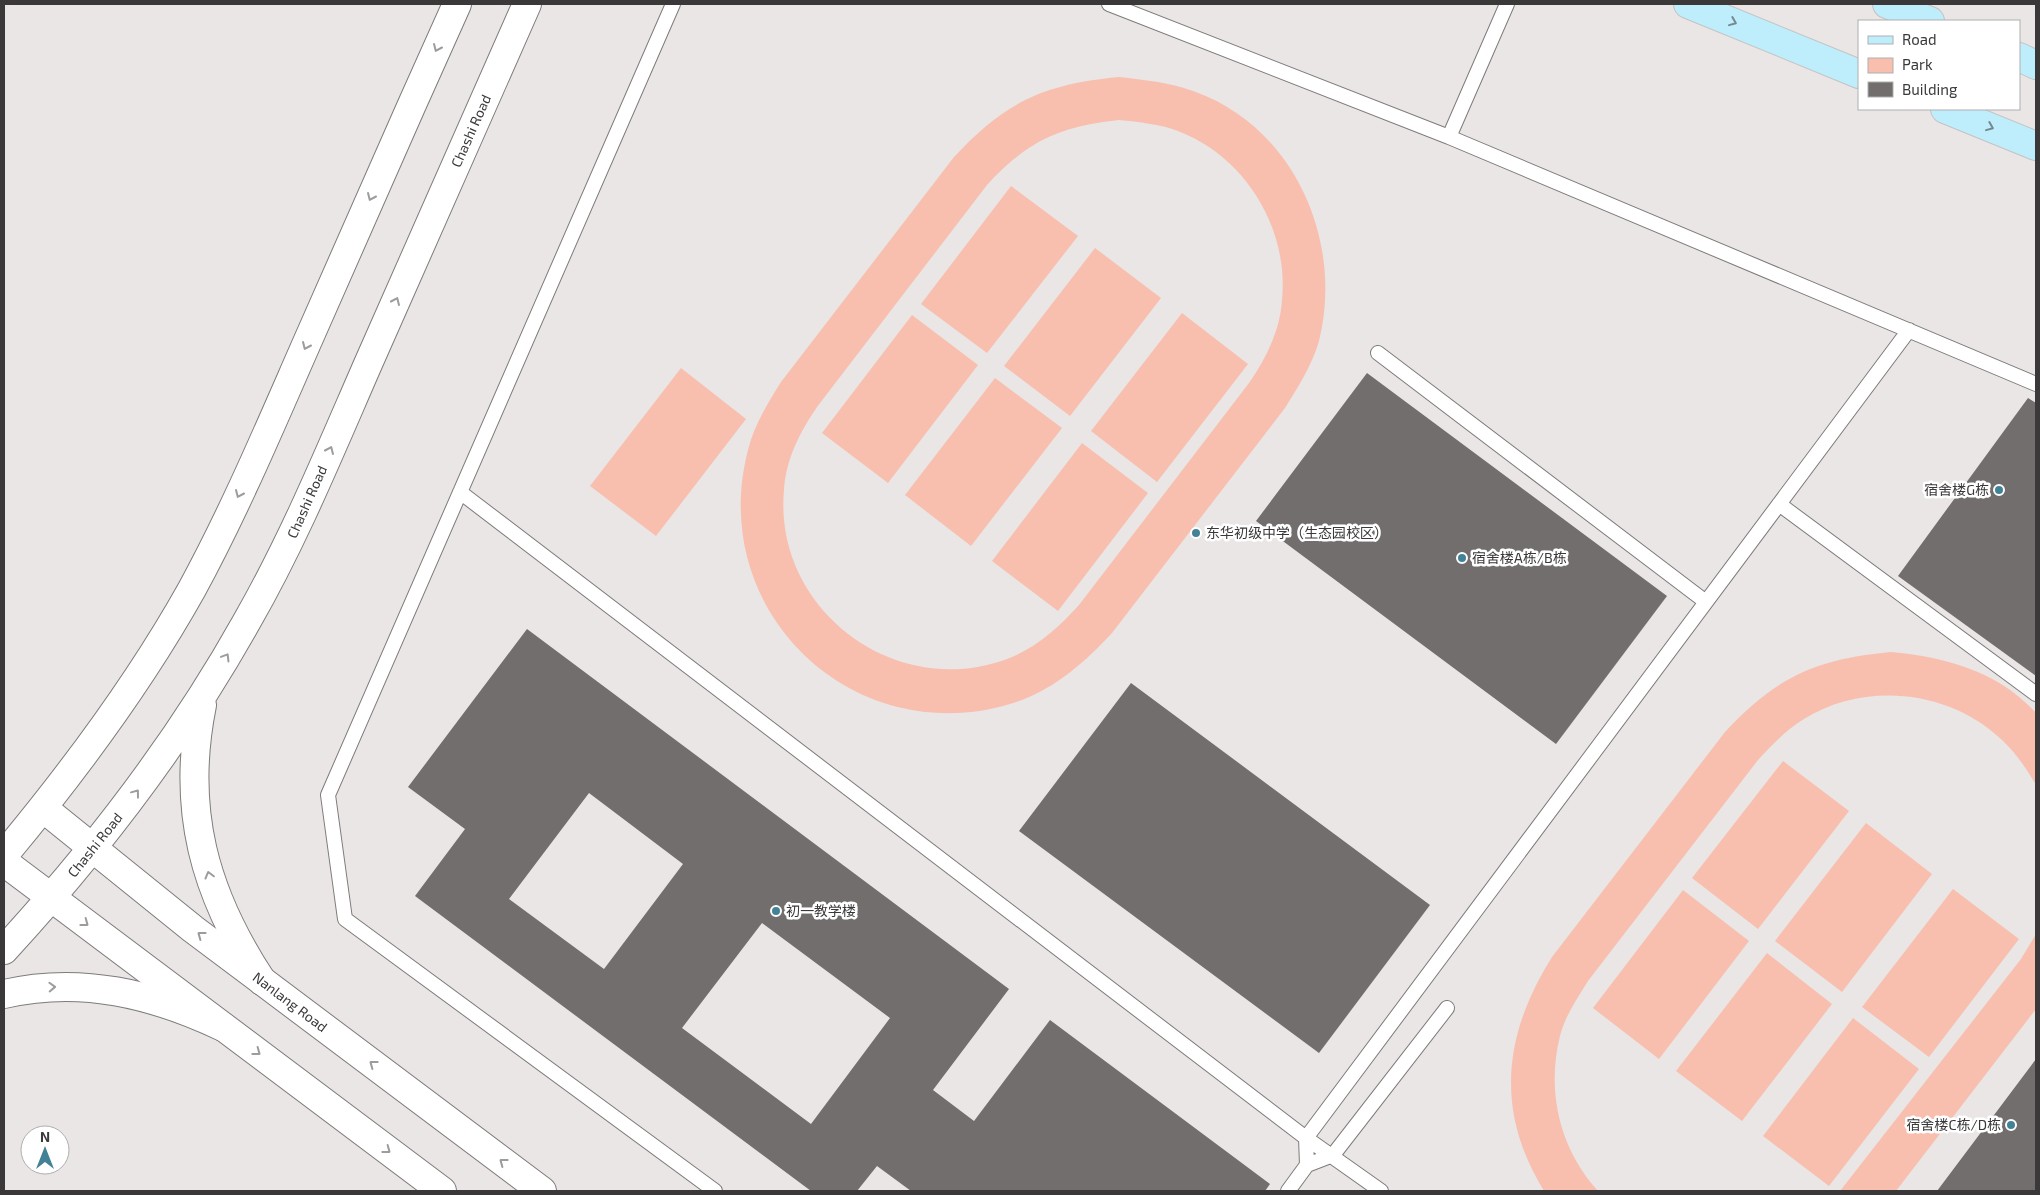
<svg xmlns="http://www.w3.org/2000/svg" width="2040" height="1195" font-family="'Exo 2','Noto Sans SC',sans-serif">
  <style>
    .green { fill: #f8bfaf; fill-rule: evenodd }
    .building { fill: #716e6d; fill-rule: evenodd }
    .lines { fill: none; stroke-linecap: round; stroke-linejoin: round }
    .service-casing { stroke: #7e7b7a; stroke-width: 16 }
    .tertiary-casing { stroke: #7e7b7a; stroke-width: 30 }
    .secondary-casing { stroke: #7e7b7a; stroke-width: 30 }
    .primary-casing { stroke: #c4c3c3; stroke-width: 30 }
    .service { stroke: #fff; stroke-width: 14 }
    .tertiary { stroke: #fff; stroke-width: 28 }
    .secondary { stroke: #fff; stroke-width: 28 }
    .primary { stroke: #beedfc; stroke-width: 28 }
    .oneway { stroke: #758990 }
    .oneway2 { stroke: #9c9c9c }
    .poi-dot { fill: #428296; stroke: #fff; stroke-width: 2 }
    .labels { text-anchor: middle; stroke-width: 5; stroke-linejoin: round; paint-order: stroke }
    .street-label { font-size: 14px; fill: #3a3838; stroke: #fff }
    .poi-label { font-size: 14px; fill: #3a3838; stroke: #fff; text-anchor: start }
  </style>
  <rect width="100%" height="100%" fill="#e9e6e5"/>
  <path class="green" d="M1119,77c25,3 50,5 74,14 101,35 151,150 126,250 -7,24 -21,46 -34,67l-173,225c-26,28 -54,53 -90,67 -162,58 -317,-85 -274,-250 6,-25 20,-47 33,-68l173,-225c51,-55 90,-73 165,-80zM1119,120c20,2 40,4 59,11 68,26 111,98 104,169 -2,31 -16,58 -33,83l-170,222c-21,23 -43,43 -72,54 -112,42 -234,-50 -223,-169 2,-31 16,-58 33,-83l170,-222c40,-44 74,-59 132,-65z
    M1011,186l67,50 -91,117 -66,-49z
    M1095,248l66,50 -91,118 -66,-50z
    M1182,313l66,51 -91,118 -66,-51z
    M912,315l66,50 -90,118 -66,-50z
    M681,368l65,51 -90,117 -66,-50z
    M995,378l67,50 -91,118 -66,-51z
    M1082,443l66,50 -90,118 -66,-50z
    M1891,652c54,5 107,19 145,61v72c-10,-17 -20,-32 -34,-45 -52,-50 -137,-59 -198,-21 -18,11 -32,26 -46,41l-170,221c-11,18 -23,35 -28,55 -14,56 0,113 38,155h-54c-49,-80 -41,-156 8,-234l173,-225c51,-55 91,-73 166,-80z
    M1783,761l66,50 -91,118 -66,-51z
    M1866,823l66,51 -90,118 -67,-51z
    M1953,889l66,50 -90,118 -67,-50z
    M1683,890l66,51 -90,118 -66,-51z
    M2036,934v75l-140,182h-56l181,-232z
    M1767,953l65,51 -90,117 -66,-50z
    M1853,1018l66,51 -90,117 -66,-50z"/>
  <path class="building" d="M1367,373l300,223 -111,148 -300,-223z
    M2028,398l8,5v273l-138,-100z
    M527,629l482,360 -76,101 41,31 76,-101 220,164 -5,7h-354l-34,-25 -20,25h-46l-396,-295 50,-67 -57,-42zM589,793l94,71 -79,105 -95,-70zM762,923l128,95 -79,106 -129,-96z
    M1131,683l299,222 -111,148 -300,-222z
    M2036,1059v132h-99z"/>
  <g class="lines">
    <defs>
      <path id="service" d="M673,4l-345,791 17,124 370,272
        M1109,4l340,133 587,247
        M1449,137l58,-133
        M1378,353l328,249
        M460,492l846,646 75,53
        M1779,504l257,190
        M1307,1165l26,-10 114,-147
        M1288,1191l19,-26 -1,-27 603,-808"/>
      <path id="tertiary" d="M43,808l150,121 349,262
        M4,862l438,329"/>
      <path id="secondary" d="M202,705c-21,104 2,188 60,276
        M4,855c70,-84 135,-171 188,-266 44,-81 80,-167 117,-251 49,-112 98,-223 148,-334
        M4,950c93,-101 176,-209 243,-329 47,-82 83,-170 121,-257 53,-120 106,-240 159,-360
        M4,994c77,-18 149,0 219,33"/>
      <path id="primary" d="M1688,4l171,70
        M1887,4l43,17
        M2019,57l17,8
        M1945,109l91,37"/>
    </defs>
    <use href="#service" class="service-casing"/>
    <use href="#tertiary" class="tertiary-casing"/>
    <use href="#secondary" class="secondary-casing"/>
    <use href="#primary" class="primary-casing"/>
    <use href="#service" class="service"/>
    <use href="#tertiary" class="tertiary"/>
    <use href="#secondary" class="secondary"/>
    <use href="#primary" class="primary"/>
  </g>
  <defs><path id="oneway-chevron" d="M-2-3.5L2.5 0L-2 3.5" fill="none" stroke-width="1.6" stroke-linecap="round" stroke-linejoin="round" transform="scale(1.25)"/></defs>
  <g class="oneway">
    <use href="#oneway-chevron" transform="translate(1733 22) rotate(22)"/>
    <use href="#oneway-chevron" transform="translate(1990 127) rotate(22)"/>
  </g>
  <g class="oneway2">
    <use href="#oneway-chevron" transform="translate(437 48) rotate(114)"/>
    <use href="#oneway-chevron" transform="translate(371 197) rotate(114)"/>
    <use href="#oneway-chevron" transform="translate(396 301) rotate(-66)"/>
    <use href="#oneway-chevron" transform="translate(306 346) rotate(114)"/>
    <use href="#oneway-chevron" transform="translate(330 450) rotate(-66)"/>
    <use href="#oneway-chevron" transform="translate(239 494) rotate(114)"/>
    <use href="#oneway-chevron" transform="translate(226 657) rotate(-59)"/>
    <use href="#oneway-chevron" transform="translate(136 793) rotate(-53)"/>
    <use href="#oneway-chevron" transform="translate(209 875) rotate(-105)"/>
    <use href="#oneway-chevron" transform="translate(85 923) rotate(37)"/>
    <use href="#oneway-chevron" transform="translate(201 935) rotate(-143)"/>
    <use href="#oneway-chevron" transform="translate(52 987) rotate(-2)"/>
    <use href="#oneway-chevron" transform="translate(257 1052) rotate(37)"/>
    <use href="#oneway-chevron" transform="translate(373 1064) rotate(-143)"/>
    <use href="#oneway-chevron" transform="translate(387 1150) rotate(37)"/>
    <use href="#oneway-chevron" transform="translate(503 1162) rotate(-143)"/>
  </g>
  <g class="poi-dot">
    <circle cx="1999" cy="490" r="5"/>
    <circle cx="1196" cy="533" r="5"/>
    <circle cx="1462" cy="558" r="5"/>
    <circle cx="776" cy="911" r="5"/>
    <circle cx="2011" cy="1125" r="5"/>
  </g>
  <g class="labels">
    <g class="street-label">
      <text transform="translate(471 131) rotate(-66)" y="5">Chashi Road</text>
      <text transform="translate(307 502) rotate(-66)" y="5">Chashi Road</text>
      <text transform="translate(95 845) rotate(-51)" y="5">Chashi Road</text>
      <text transform="translate(290 1002) rotate(37)" y="5">Nanlang Road</text>
    </g>
    <g class="poi-label">
      <text x="1989" y="495" text-anchor="end">宿舍楼G栋</text>
      <text x="1206" y="538">东华初级中学（生态园校区）</text>
      <text x="1472" y="563">宿舍楼A栋/B栋</text>
      <text x="786" y="916">初一教学楼</text>
      <text x="2001" y="1130" text-anchor="end">宿舍楼C栋/D栋</text>
    </g>
  </g>
  <rect width="2040" height="1195" fill="none" stroke="#3a3838" stroke-width="10"/>
  <rect x="1858" y="20" width="162" height="90" fill="#ffffff" stroke="#b0afaf"/>
  <rect x="1868" y="36" width="25" height="8" fill="#beedfc" stroke="#b0afaf"/>
  <text x="1902" y="45" font-size="15" fill="#3a3838">Road</text>
  <rect x="1868" y="58" width="25" height="15" fill="#f8bfaf" stroke="#b0afaf"/>
  <text x="1902" y="70" font-size="15" fill="#3a3838">Park</text>
  <rect x="1868" y="82" width="25" height="15" fill="#716e6d" stroke="#b0afaf"/>
  <text x="1902" y="95" font-size="15" fill="#3a3838">Building</text>
  <g transform="translate(45 1150)"><circle r="24" fill="#ffffff" stroke="#b0afaf"/>
  <path d="M0-4L9 19L0 12L-9 19Z" fill="#428296"/>
  <text y="-8" font-size="14" font-weight="bold" text-anchor="middle" fill="#3a3838">N</text>
  </g>
</svg>
